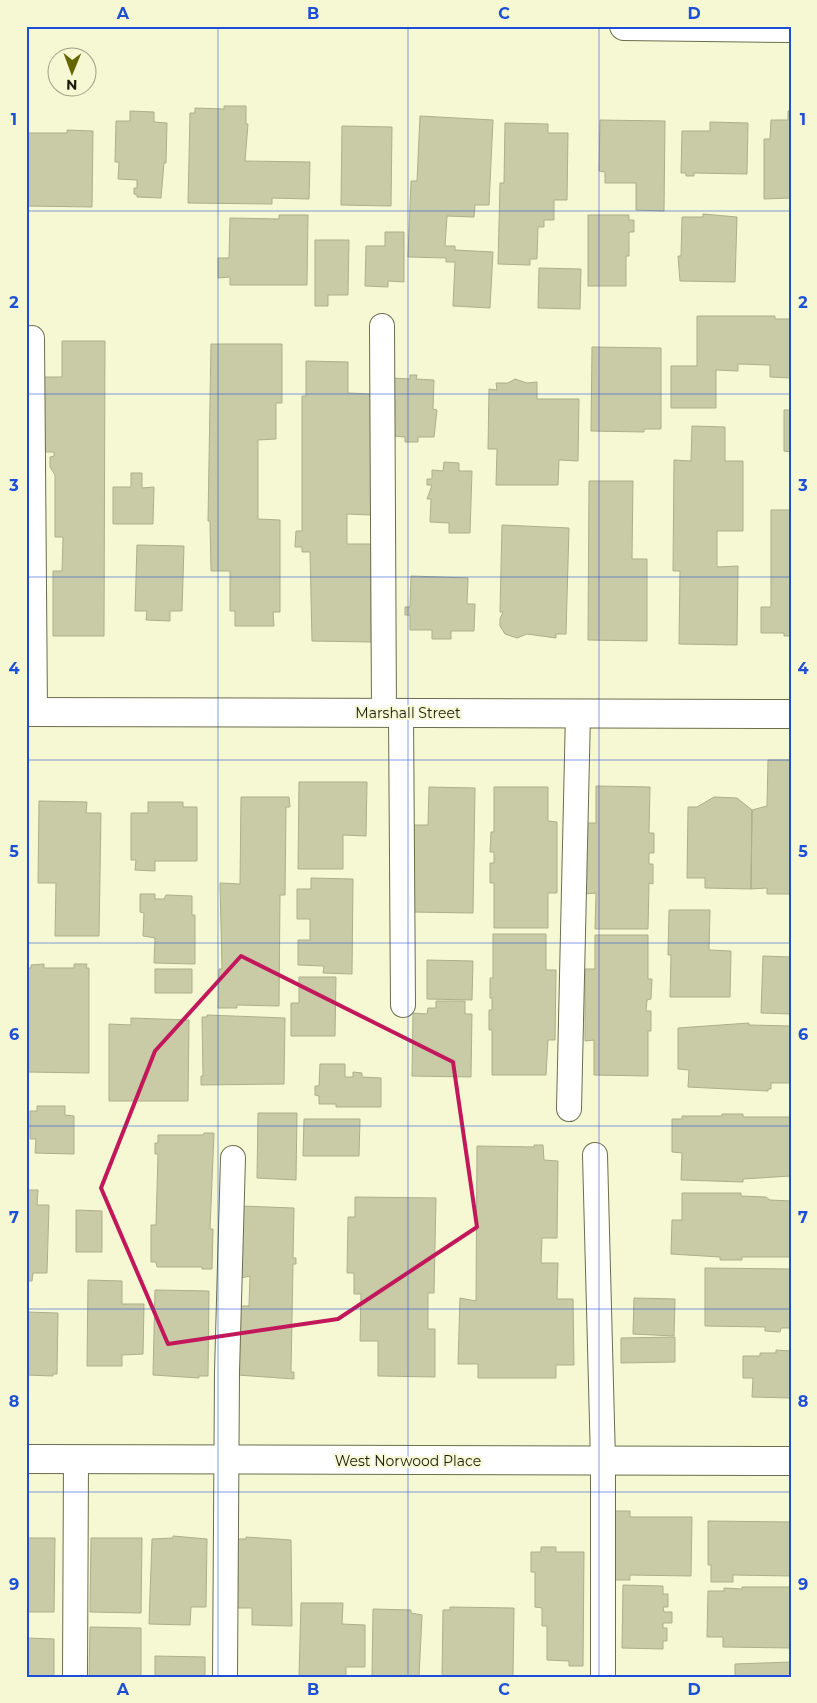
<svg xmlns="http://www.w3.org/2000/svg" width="817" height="1703" font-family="Montserrat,sans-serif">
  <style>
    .building { fill: #c9cba7; stroke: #adaf8b }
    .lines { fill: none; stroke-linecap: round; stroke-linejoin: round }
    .lane-casing { stroke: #6c6e4d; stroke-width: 26 }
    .street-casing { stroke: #6c6e4d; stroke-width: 30 }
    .lane { stroke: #fff; stroke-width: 24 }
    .street { stroke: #fff; stroke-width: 28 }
    .marked { fill: none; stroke: #c2185b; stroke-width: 4; stroke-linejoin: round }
    .grid { fill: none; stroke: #1d4ed8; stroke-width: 1; stroke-opacity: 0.55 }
    .labels { text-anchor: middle; stroke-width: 4; stroke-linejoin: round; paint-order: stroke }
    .street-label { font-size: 14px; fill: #1b1c0e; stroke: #f5f8d2 }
    .neatline { fill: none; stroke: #1d4ed8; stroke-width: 2 }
    .grid-label { font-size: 16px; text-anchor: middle; font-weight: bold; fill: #1d4ed8 }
  </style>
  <rect width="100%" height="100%" fill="#f5f8d2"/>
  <path class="building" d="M224,106h22v18h2l-3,37 65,1 -1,37 -37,-1v6l-84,-1 2,-90h5v-5l29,1z
    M130,111l24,1v10l13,1 -1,40h-2l-3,35 -24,-1v-2l-3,-1v-6h3v-8l-19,-1 1,-17h-4l1,-41h14z
    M788,111h3v87l-27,1v-60h6l1,-19h17z
    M420,116l73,4 -4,85h-14l-1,12 -27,-1 -2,30h10v4l38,2 -3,56 -37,-2 2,-44h-9v-4l-38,-1 3,-76h6z
    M600,120l65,1 -1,90 -28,-1v-27h-31v-11l-6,-1z
    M710,122l38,1 -1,51 -53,-1v3h-8v-3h-5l1,-42h28z
    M505,123l43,1v9h20l-1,67h-13v20h-10v7h-6l-1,32h-7v6l-32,-1 2,-81h4z
    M342,126l50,1 -1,79 -50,-1z
    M67,130l26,1 -1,76 -66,-1v-73h41z
    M703,214l34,3 -2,65 -55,-1 -2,-25h3l1,-39h21z
    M279,215h29l-1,70h-77v-8l-12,1v-20h11l1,-40 49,1z
    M588,215h41v5h5v12h-5v24h-3v30h-38z
    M385,232h19v50l-16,-1v6l-23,-1 1,-40h19z
    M315,240h34l-1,55h-20v11h-13z
    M539,268l42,1 -1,40 -42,-1z
    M697,316h78v3h16v59l-21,-1v-12l-32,-1v7l-22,-1v38h-45v-42h26z
    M62,341h43l-1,295h-51v-65h9l1,-34h-8v-62l-5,-8v-10l4,-1v-4h-10l-9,-75h27z
    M211,344h71v59h-6v36l-18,1v79l22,1v92h-7l1,14h-39v-15h-5v-40h-19l-1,-50h-2z
    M592,347l69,1v81h-17v3l-53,-1z
    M306,361l42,1v31l24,1 -1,121 -24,-1v30h24v98l-59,-1 -2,-89h-8v-5h-7l1,-16h6v-135h4z
    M410,375h7l-1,4 18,1 -1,29 4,1 -3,27h-16v5h-13v-5l-11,-1 1,-32 -2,-26 17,1z
    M515,379l12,4 10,-1v17h42l-1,62 -19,-1 -1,25h-62l1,-36h-9l1,-60 8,1 -1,-7h12z
    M784,410h7v42l-7,-1z
    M692,426l33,1v34h18v70h-26v36l21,-1 -1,79 -58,-1 1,-73h-7l1,-111 17,1z
    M444,462l15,1v8h13l-2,62h-21v-10l-19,-1 1,-23h-4l5,-14h-5v-6h5v-9l11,1z
    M131,473h11v15l12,-1 -1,37h-40v-37h18z
    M589,481h44l-1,78h15v82l-59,-1z
    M771,510h20v126h-7v-3h-23v-26h10z
    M502,525l67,3 -3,106h-10v4l-29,-4 -10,4 -12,-4 -5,-8v-7l3,-7h-3z
    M137,545l47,1 -2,65h-12v10l-24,-1 1,-9h-12z
    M411,576l57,2 -1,26h8l-1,27h-23v8h-19v-9h-22v-15h-5v-8h5z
    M768,760h23v134h-24v-6l-16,1 1,-79 15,-4z
    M299,782h68l-1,54 -23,-1v34h-45z
    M596,786l54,1 -1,46h5v20h-5v11h4v20l-4,-1 -1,46h-53l1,-36 -11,1 2,-71h9z
    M429,787l46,1 -2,125 -62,-1 1,-87h16z
    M494,787h54v34l9,1v71h-9v35h-54v-45h-4v-20h4v-11h-4l1,-20h3z
    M241,797h48l1,10h-4l-1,88h-5l-1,111 -42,-1v3h-19l1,-39h3l-2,-86 20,1z
    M714,797l23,1 15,12 -1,79 -46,-1v-10h-18l1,-71h9z
    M39,801l48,1 -1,11h15l-2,123h-44l1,-53h-18z
    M148,802h35v5h14v54h-42v10l-20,-1 1,-10h-5v-47h17z
    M311,878l42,1 -1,95 -29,-1 1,-7 -26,-1v-25h12v-21h-13v-30h14z
    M140,894h15v5h9l2,-4 26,1v19h3v49l-41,-1 1,-25 -12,-2 1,-23 -4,-1z
    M669,910h41l-1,40 22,1 -1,46h-60l1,-42h-3z
    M493,934h53v36h10l-1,70h-7l-2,35h-54v-45h-3v-20h3v-12h-2v-20h3z
    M595,935h53v44h4l-1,20 -4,1 -1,11h5v20h-3v45l-54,-1v-35l-9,1v-72h10z
    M763,956l28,1v57l-30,-1z
    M427,960l46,1 -1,39 -45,-1z
    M44,964v4h30v-4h13l-1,4h3v105l-62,-1 1,-104h3v-3z
    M155,969h37v24h-37z
    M299,977h37l-1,59h-44v-33h8z
    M436,1001h29v13h7l-1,63 -59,-1 1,-63 14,1 1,-6h8z
    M207,1015l78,3 -1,66 -83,1v-9h2l-1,-59h5z
    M131,1018l58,2 -1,81h-79v-77l22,1z
    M749,1023v2l42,1v57h-20v6h-3v2l-80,-4 1,-17 -11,-1v-41z
    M320,1064h25v13h8v-5l9,1v4l19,1v29h-45v-3h-17v-8l-4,-1v-9h4z
    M37,1106h28v9l9,1v38l-39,-1 1,-14h-6v-28h7z
    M258,1113h39l-1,67 -39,-2z
    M722,1114h21v3h48v59l-48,3v3l-62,-2 1,-27 -10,-1v-33h10v-3h40z
    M304,1119h56l-1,37h-56z
    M204,1133h10l-4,96h3l-1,40h-10v-2h-45l-1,-5h-5v-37h5l2,-71h-3v-11h3v-8h45z
    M534,1145h9l1,15 14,1 -1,77h-15l-1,25h17l-1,36h16l1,66h-18v13h-78v-14h-20l2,-66 16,3 1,-155 57,1z
    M26,1190h12l-1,15h12l-2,68h-14l-1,8h-6z
    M682,1193h59v3l25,1 4,3 21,1v56h-49v3h-22v-3l-49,-3 1,-34h10z
    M355,1197l81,1 -2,95h-6v36h7v48l-57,-1v-35h-18l1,-47h-7v-21h-7l1,-56h7z
    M241,1206l53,2 -1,50h3v6h-3l-2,108h3v7l-57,-4 1,-69h11l1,-30 -14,3z
    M76,1210l26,1v41h-26z
    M705,1268l86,1v59h-10l-1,4 -15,-1v-4l-60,-1z
    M88,1280l34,1v23h22l-1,50 -21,1v11h-35z
    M155,1290l54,1 -1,85h-9v2l-46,-3z
    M634,1298l41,1 -1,37 -41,-2z
    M26,1312l32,1 -1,61h-4v2l-27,-1z
    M675,1337v25l-54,1v-25z
    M776,1350l15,1v47l-39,-1 1,-19h-10v-22h17v-3h16z
    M615,1511h15v6h62l-1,59 -61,-1v5h-17z
    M708,1521l83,1v54l-58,-1v7h-22v-17h-3z
    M173,1536l34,3 -1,68h-15l-1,18 -41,-1 3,-85 21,-1z
    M246,1537l45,3 1,86 -40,-1v-17h-17l1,-69h10z
    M26,1538h29l-1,74h-28z
    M91,1538h51l-1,75 -51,-1z
    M541,1547h15v5h28l-1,114h-14v-5l-22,-1v-34h-5v-18l-7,-1v-35h-4v-20h10z
    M623,1585l40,1v8h5v13h-5l1,5h8v11h-9v5h4v13h-4v8l-41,-1z
    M742,1587h49v61l-68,-1v-10h-16l1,-46h16v-3l18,1z
    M301,1603h42l-1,21 23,1v42h-19v10h-47z
    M450,1607l64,1 -1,69h-71l1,-67h7z
    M373,1609l38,1v3l11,2 -3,62h-47z
    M90,1627l51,1v49h-52z
    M26,1638l28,1v38h-28z
    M155,1656l50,1v20h-50z
    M791,1662v15h-56v-13z"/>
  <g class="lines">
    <defs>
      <path id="lane" d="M382,326l2,387
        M32,338l3,374
        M401,713l2,292
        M569,1109l9,-396
        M595,1155l8,306v216
        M75,1677l1,-217
        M225,1677l2,-305 6,-214"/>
      <path id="street" d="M624,26l167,2
        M26,712l765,2
        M26,1459l765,2"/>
    </defs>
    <use href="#lane" class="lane-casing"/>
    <use href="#street" class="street-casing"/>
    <use href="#lane" class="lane"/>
    <use href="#street" class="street"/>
  </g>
  <path class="marked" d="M241,956l212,106 24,165 -139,92 -170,25 -67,-156 54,-137z"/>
  <path class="grid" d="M218,26v1651M408,26v1651M599,26v1651M26,211h765M26,394h765M26,577h765M26,760h765M26,943h765M26,1126h765M26,1309h765M26,1492h765"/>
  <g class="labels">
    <g class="street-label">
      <text x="408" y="718">Marshall Street</text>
      <text x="408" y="1466">West Norwood Place</text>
    </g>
  </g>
  <rect width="817" height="1703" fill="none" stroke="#f5f8d2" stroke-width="55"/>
  <g transform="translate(72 72) rotate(181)"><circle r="24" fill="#f5f8d2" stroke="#9ea084"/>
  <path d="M0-4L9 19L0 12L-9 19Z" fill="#666601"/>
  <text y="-8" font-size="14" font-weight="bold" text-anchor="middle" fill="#1b1c0e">N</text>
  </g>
  <rect x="28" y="28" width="762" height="1648" class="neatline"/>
  <g class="grid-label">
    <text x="123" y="19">A</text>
    <text x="313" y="19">B</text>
    <text x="504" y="19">C</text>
    <text x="694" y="19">D</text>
    <text x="14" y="125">1</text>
    <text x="803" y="125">1</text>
    <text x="14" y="308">2</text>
    <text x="803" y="308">2</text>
    <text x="14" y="491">3</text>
    <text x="803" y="491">3</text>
    <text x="14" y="674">4</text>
    <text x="803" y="674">4</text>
    <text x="14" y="857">5</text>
    <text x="803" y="857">5</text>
    <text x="14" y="1040">6</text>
    <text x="803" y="1040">6</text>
    <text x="14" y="1223">7</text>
    <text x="803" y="1223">7</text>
    <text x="14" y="1407">8</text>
    <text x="803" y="1407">8</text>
    <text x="14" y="1590">9</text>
    <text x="803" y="1590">9</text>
    <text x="123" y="1695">A</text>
    <text x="313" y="1695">B</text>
    <text x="504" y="1695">C</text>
    <text x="694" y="1695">D</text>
  </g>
</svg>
